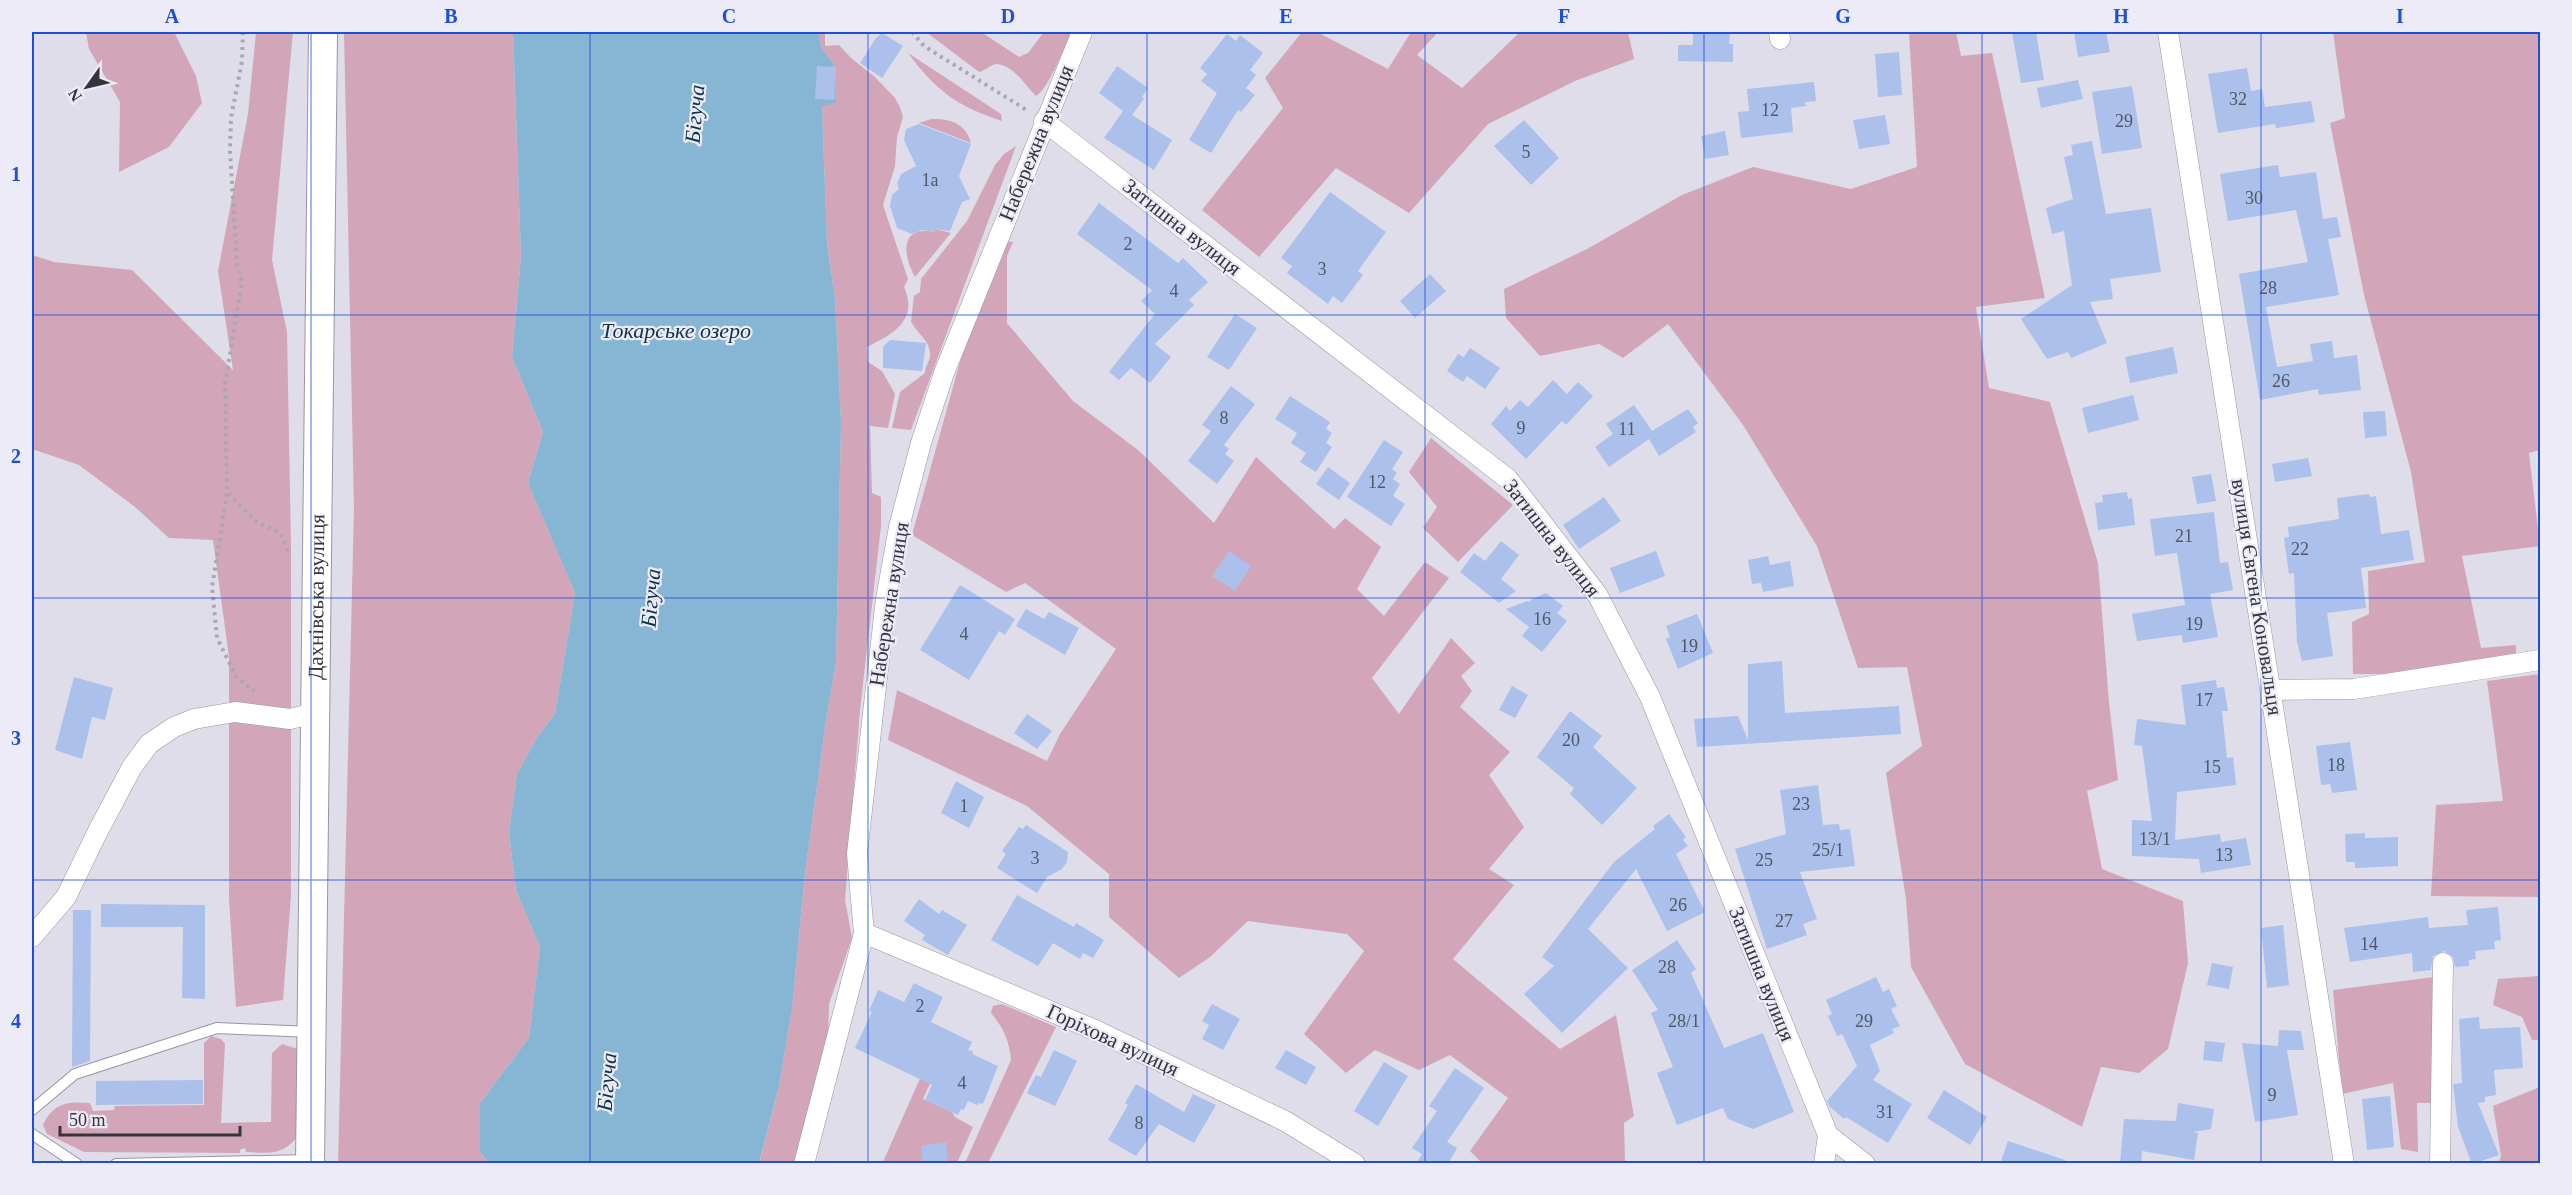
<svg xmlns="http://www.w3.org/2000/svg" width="2572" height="1195" font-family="'Times New Roman',serif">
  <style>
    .green { fill: #d2a6b8 }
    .water { fill: #86b6d3 }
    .building { fill: #abc0eb }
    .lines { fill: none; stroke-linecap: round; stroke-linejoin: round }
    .lane-casing { stroke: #9896a2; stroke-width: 12 }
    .street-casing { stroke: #9896a2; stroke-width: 21 }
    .secondary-casing { stroke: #9896a2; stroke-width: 30 }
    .path { stroke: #a9a7b1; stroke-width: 4; stroke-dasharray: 3 4.5; stroke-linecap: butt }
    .lane { stroke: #fff; stroke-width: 10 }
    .street { stroke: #fff; stroke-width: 20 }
    .secondary { stroke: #fff; stroke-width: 28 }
    .grid { fill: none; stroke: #1d4ed8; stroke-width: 1.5; stroke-opacity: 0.55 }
    .labels { text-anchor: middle; stroke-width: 4.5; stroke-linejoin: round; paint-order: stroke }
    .number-label { font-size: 18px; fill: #525766 }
    .street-label { font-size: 21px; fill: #353439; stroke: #edebf8 }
    .water-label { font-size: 22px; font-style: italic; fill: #0b3449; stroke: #edebf8 }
    .neatline { fill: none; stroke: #1d4ed8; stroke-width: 2 }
    .grid-label { font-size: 20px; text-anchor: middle; font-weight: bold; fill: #1d4ed8 }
  </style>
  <rect width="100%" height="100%" fill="#dfddea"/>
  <path class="green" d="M86,32h88l22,44 6,27 -33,44 -50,25 1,-70 -31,-53z
    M256,32h37l-21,228 15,72 4,213v350l-8,105 -47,7 -7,-108v-242l-16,-117 -44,-2 -34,-31 -56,-42 -47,-16v-194l22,7 78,8 101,100 -15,-99 30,-157z
    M344,32h169l8,224 -9,101 31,75 -15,51 47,110 -20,121 -17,22 -21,38 -8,59 7,57 24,57 -11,91 -49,65v49l9,11 -151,1 16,-656z
    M818,32h7v14l14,-1 12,13 24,19 20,21 5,9 3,10 -6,20 -2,29 -12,39 25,74 -4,8c15,33 -11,47 -37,60l1,15 14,9 13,23 -7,34 -18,-2 2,67 9,4v29l-21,184 -15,190 7,38 -23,66 -1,45 -33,114 -36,1 20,-78 13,-77 13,-136 22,-159 9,-52 5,-240 -6,-123 -8,-55 -5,-139 14,-2 -3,-40 -11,-14z
    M926,32h55l38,25 9,-4 16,-21h27c-6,14 -23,58 -35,64 -11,-10 -21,-30 -39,-32 -6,0 -12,7 -18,8z
    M1302,32h15l71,37 23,-37h27l-21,23 45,33 58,-56h108l6,27 -59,22 -87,43 -79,89 -73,-45 -77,89 -57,-47 81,-102 -18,-30z
    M1909,32h47l5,24 31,-3 53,245 -69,9 13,81 61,14 48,161 11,139 9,78 -31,11 15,78 81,32 5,62 -20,86 -29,24 -38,-6 -19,60 -117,-63 -54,-97 -5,-68 -20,-126 36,-27 -15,-79 -49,1 -41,-122 -74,-121 -75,-101 -45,34 -24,-14 -59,12 -34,-38 -2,-29 83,-40 95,-54 71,-28 98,22 66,-22z
    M2333,32h207v418l-11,3 11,93 -78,10 19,92 35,-3v11l-129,18h-34l-1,-52 17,-8 -1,-43 57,-9 -14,-90 -47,-177 -34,-172 15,-5z
    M908,53l93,61 1,7c-45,-15 -66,-30 -94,-68z
    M931,119c18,-1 35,4 40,24l-52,-20z
    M1016,146l-105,284 -19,-2 8,-36 25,-19c0,-8 5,-11 5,-18 1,-14 -14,-22 -19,-34l3,-25 6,-4 1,-13 46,-58 28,-56 9,-11z
    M935,229l16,4 -36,44c-12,-21 -16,-52 19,-45z
    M1002,241l11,1 -6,14v67l66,78 65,49 76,73 42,-66 78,72 11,-11 36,29 -24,42 27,27 41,-54 24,16 -77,100 27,36 52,-76 24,25 -14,13 11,15 -12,16 50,45 -21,23 35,52 -35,42 25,16 -61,74 107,90 56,-34 18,101 -10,7 1,40h-143l-12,-12 38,-53 -58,-43 -31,15 -44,-20 -29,23 -42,-39 60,-83 -17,-17 -99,-13 -38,36 -31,21 -70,-61v-43l-82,-68 -139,-66 9,-50 150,71 13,-27 56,-85 -91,-66 -19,9 -94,-57 54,-195z
    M1431,438l82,67 -55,57 -35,-34 14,-21 -28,-35z
    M2540,674v223l-109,-1 5,-91 67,-4 -16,-120z
    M2540,976v64h-8l-10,-23 -29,-12 5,-26z
    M2434,977l2,126h-19l1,49 -17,-3 -8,-66 -51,11 -9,-104z
    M1002,1004l54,23 -68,136h-23l46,-103c-2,-20 -7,-31 -20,-47l2,-7z
    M942,1029l10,5 -29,65 29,13 3,5 18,10 -16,36 -75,1z
    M211,1036l10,3 4,5 -4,79 50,-1 1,-69 10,-9 16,5 1,86c-17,21 -28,18 -53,17l-1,-4 -5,2v3l-156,-1 -37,-18 -4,-9c10,-22 24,-24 47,-22l3,8 21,-1 1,-4 89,-1v-62z
    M2540,1087v28l-2,2 2,46h-41l2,-7 -8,-50z"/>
  <path class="water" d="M513,32h305l4,17 11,14 3,40 -14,3 5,138 8,55 6,123 -5,240 -9,52 -22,159 -13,136 -13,77 -20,77h-270l-9,-11v-49l49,-65 11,-91 -24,-57 -7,-57 8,-59 21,-38 17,-22 20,-121 -47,-110 15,-51 -31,-75 9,-101z"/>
  <path class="building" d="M1693,32h37l-1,12h4v18l-55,-1v-16h15z
    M2012,32h24l8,48 -23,3z
    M2074,32h32l4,20 -32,5z
    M882,33l21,13 -21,32 -22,-15 16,-25z
    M1227,34l9,7 4,-6 23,18 -13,17 6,5 -10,13 9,7 -14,17 -3,-2 -27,43 -22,-13 28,-47 -16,-12 6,-7 -7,-6z
    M1899,52l3,43 -24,2 -3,-43z
    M817,66l19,1 -2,33 -19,-1z
    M1117,66l31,22 -6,9 2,2 -12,16 40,25 -18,30 -50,-32 19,-27 -24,-18z
    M2247,68l4,23 11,-2 3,18 46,-6 4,21 -39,6 -1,-4 -57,9 -10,-59z
    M2078,80l5,19 -42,9 -4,-20z
    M1814,82l2,19 -11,1 1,4 -15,2 2,24 -52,6 -3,-26 11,-1 -2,-22z
    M2132,86l10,62 -40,6 -10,-62z
    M1885,115l5,29 -31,5 -6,-29z
    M1524,120l35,38 -28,27 -37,-39z
    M919,124l52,20 -12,32 11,23 -8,3 -12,29 -15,-2 -2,3 -11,-2 -10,4 -15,-6 -7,-22 2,-11 7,-6 -2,-5 4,-10 15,-8 -12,-26 2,-11z
    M1725,131l4,24 -24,4 -4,-23z
    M2092,141l14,73 45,-6 10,64 -51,7 3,20 -23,3 17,41 -36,15 -3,-6 -21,7 -26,-40 51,-34 -8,-54 -12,3 -6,-26 27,-9 -9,-42 9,-2 -2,-10z
    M2278,165l2,12 36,-5 7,47 14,-2 4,20 -13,2 11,56 -73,12 11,60 36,-6 -3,-17 22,-3 2,17 23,-3 4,35 -42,5 -1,-6 -58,11 -21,-126 69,-12 -12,-52 -68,11 -8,-47z
    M1330,192l56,40 -28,39 5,4 -21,28 -9,-7 -5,8 -41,-31 5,-7 -11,-8z
    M1099,203l79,60 5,-5 25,24 -19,18 5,5 -39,39 16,13 -21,26 -19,-15 -12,12 -10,-8 46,-58 -14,-13 11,-11 -75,-56z
    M1430,274l16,17 -31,27 -15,-17z
    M1235,314l22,14 -28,42 -22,-13z
    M890,340l36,3 -4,28 -39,-3v-21z
    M2173,347l5,26 -48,10 -5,-26z
    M1470,348l30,20 -15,21 -18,-13 -4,6 -16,-11 11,-17 6,3z
    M1553,380l14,14 11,-12 15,14 -27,29 -4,-4 -36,38 -35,-35 15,-18 4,5 10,-11 8,7z
    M1231,386l24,18 -31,41 5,4 -4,5 9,7 -17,23 -29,-23 23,-30 -9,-6z
    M2133,395l6,25 -51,13 -6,-25z
    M1290,396l40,26 -4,7 6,4 -6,10 6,4 -16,25 -16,-10 6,-9 -15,-10 6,-10 -22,-14z
    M1634,405l18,26 36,-22 10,14 -5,4 3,5 -37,24 -10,-17 -40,28 -14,-20 18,-13 -7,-10z
    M2385,411l2,25 -22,2 -2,-26z
    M1384,440l19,12 -11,17 5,4 -4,6 7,5 -7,12 12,8 -14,22 -44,-29z
    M2308,458l4,18 -37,6 -3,-18z
    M1328,467l22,16 -11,17 -23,-16z
    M2211,474l5,27 -19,3 -5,-27z
    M2127,492l1,7 4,-1 3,27 -37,5 -3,-27 8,-1 -1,-7z
    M2369,494l1,3 6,-1 5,38 28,-4 5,30 -53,8 5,40 -39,5 6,43 -31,5 -5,-19 -3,-69 -5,1 -5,-36 5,-1 -1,-10 51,-8 -2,-21z
    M1604,497l17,24 -42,28 -16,-24z
    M2214,512l6,51 8,-1 5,28 -23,4 8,43 -35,6 -1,-8 -45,6 -5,-27 53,-9 -8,-52 -22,3 -5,-37z
    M1501,541l18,14 -18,24 15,12 -17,12 -39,-31 14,-19 11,8z
    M1229,551l22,15 -16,25 -23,-15z
    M1656,551l9,25 -45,17 -10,-25z
    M1768,556l2,9 20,-4 4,25 -31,6 -2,-9 -9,1 -4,-24z
    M960,585l55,34 -10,16 -6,-4 -30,49 -49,-30z
    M1546,593l17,13 -6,7 10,8 -25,31 -20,-16 7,-9 -23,-18 21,-8 2,1 3,-3z
    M1026,609l18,10 5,-7 30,16 -14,27 -49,-29z
    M1697,614l16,39 -35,16 -12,-30 4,-2 -4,-11z
    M1782,661l3,52 114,-7 2,28 -204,13 -3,-28 44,-3 10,24v-76z
    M74,677l39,11 -8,32 -13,-3 -10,42 -27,-9z
    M2216,680l1,8 7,-1 4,24h-6l5,47 6,-1 3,28 -59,7 -2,48 45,-6 1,8 25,-4 5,27 -50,8 -2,-14 -67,-3v-36l20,1 -10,-75 -8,-1 3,-26 49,6 -5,-40z
    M1512,686l16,9 -13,23 -16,-8z
    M1570,711l32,25 -9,11 44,41 -35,37 -32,-31 4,-6 -37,-31z
    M1027,714l25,17 -15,18 -23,-16z
    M2350,742l7,48 -25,3 -2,-9 -9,1 -5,-39z
    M956,781l28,16 -15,31 -28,-15z
    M1818,785l5,40 16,-1 1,6 10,-1 5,37 -55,6 17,47 -14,5 4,11 -40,14 -32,-100 51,-15 -6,-44z
    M1669,814l17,23 -3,3 5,6 -12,8 29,58 -38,19 -31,-62 -48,60 40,39 -66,65 -38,-39 30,-28 -12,-9 72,-95 41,-33 -2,-3z
    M1026,825l42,27 -1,10 -5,7 -15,8 -10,16 -40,-25 9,-14 -4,-3 17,-24 4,2z
    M2365,833v5l33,-1v29l-43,2v-6h-9l-1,-28z
    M1017,895l57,32 2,-4 28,17 -11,18 -10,-5 -3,6 -27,-16 -15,23 -47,-26z
    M919,899l20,15 3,-4 25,15 -19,30 -26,-15 3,-5 -21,-14z
    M101,904l104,1v94l-23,-1 1,-71h-82z
    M2498,907l3,33 -7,1 1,8 -20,2 1,8 -7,1v6l-14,1 -2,-10 -9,-6 -11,5 -2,14 -18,2 -1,-19 -62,9 -6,-34 84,-11 1,11 39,-3 -2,-15z
    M73,910h18l-1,151 -18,6z
    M2283,925l6,60 -22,3 -6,-60z
    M1677,940l19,29 -5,4 33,75 39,-15 31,79 -41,17 -25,-10 -5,-11 -46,17 -20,-52 16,-6 -22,-54 7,-3 -26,-40z
    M2212,963l21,4 -4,22 -22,-4z
    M1876,977l7,15 6,-3 8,17 -6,3 9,17 -8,3 2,4 -24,12 10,26 -7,9 39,24 -24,39 -42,-26 -2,2 -14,-12 -3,-6 30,-35 -15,-32 -5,2 -9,-20 4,-2 -6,-14z
    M914,983l29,14 -12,25 41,20 -4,8 5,1 -1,3 26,12 -15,38 -4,-1 -2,2 -9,-4 -4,9 -3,-1 -3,6 -33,-15 7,-15 -77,-37 17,-36 -3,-1 9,-21 26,12z
    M1212,1004l28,15 -17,31 -21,-11 7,-14 -7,-4z
    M2479,1017l1,12 40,-2 3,41 -29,2 2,25 -11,2v5l-7,1 21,52 -27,9 -14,-37 -5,-43 9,-1 -3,-64z
    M2279,1030l22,1 3,19h-17l11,65 -43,7 -13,-79 36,3z
    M2205,1041l20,2 -3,19 -19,-2z
    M1054,1050l23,11 -22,45 -28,-13 9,-18 5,2z
    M1286,1050l30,17 -10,18 -31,-17z
    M1384,1062l24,14 -30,50 -24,-15z
    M1455,1068l29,20 -37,54 10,6 -9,16h-32l6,-10 -10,-6 25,-37 -8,-5z
    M203,1080v24l-107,1v-24z
    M1136,1084l48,28 9,-18 23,11 -22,38 -35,-19 -23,32 -28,-16 20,-35 -3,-2z
    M1944,1090l43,27 -17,28 -43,-27z
    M2390,1096l4,51 -27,3 -5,-51z
    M2178,1103l36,6 -3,20 -18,3 5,1 -4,27 -52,-9 -1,13h-21l4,-45 52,2z
    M2008,1141l57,19v4h-65z
    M946,1142l2,22h-25l-2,-18z"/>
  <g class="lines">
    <defs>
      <path id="lane" d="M32,1110l43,-36 142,-46 94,4
        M32,1134l45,30
        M116,1164l194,-4"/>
      <path id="street" d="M1779,32l1,7
        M2168,32l176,1132
        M1044,121l464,358 89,115 53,103 178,438 37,29
        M2272,690l82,-1 186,-29
        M864,933l231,97 190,91 70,43
        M32,937l34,-40 32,-66 34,-64 17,-23 25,-17 20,-8 41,-7 55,7 25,-6
        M804,1164l60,-231 -7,-79 29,-255 13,-72 22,-84 23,-70 138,-341
        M1824,1164l4,-29
        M2440,1164l3,-201"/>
      <g id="secondary">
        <path id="s1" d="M310,1164l13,-1132"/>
      </g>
    </defs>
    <use href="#lane" class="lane-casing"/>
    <use href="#street" class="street-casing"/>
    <use href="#secondary" class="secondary-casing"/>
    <path class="path" d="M243,32l-1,29 -11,57 -1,33 7,114 5,17 -17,102 2,109 -15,94 5,51 20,40 17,13
      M912,32l12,14 104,65
      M228,494l29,28 23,11 9,20"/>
    <use href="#lane" class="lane"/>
    <use href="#street" class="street"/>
    <use href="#secondary" class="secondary"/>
  </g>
  <path class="grid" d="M311,32v1132M590,32v1132M868,32v1132M1147,32v1132M1425,32v1132M1704,32v1132M1982,32v1132M2261,32v1132M32,315h2508M32,598h2508M32,880h2508"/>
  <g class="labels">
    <g class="number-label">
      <text x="2238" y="105">32</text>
      <text x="1770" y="116">12</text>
      <text x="2124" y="127">29</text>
      <text x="1526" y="158">5</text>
      <text x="930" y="186">1а</text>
      <text x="2254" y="204">30</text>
      <text x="1128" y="250">2</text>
      <text x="1322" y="275">3</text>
      <text x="2268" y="294">28</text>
      <text x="1174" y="297">4</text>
      <text x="2281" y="387">26</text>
      <text x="1224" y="424">8</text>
      <text x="1521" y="434">9</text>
      <text x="1627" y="435">11</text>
      <text x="1377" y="488">12</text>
      <text x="2184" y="542">21</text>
      <text x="2300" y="555">22</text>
      <text x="1542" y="625">16</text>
      <text x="2194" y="630">19</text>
      <text x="964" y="640">4</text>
      <text x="1689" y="652">19</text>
      <text x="2204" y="706">17</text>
      <text x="1571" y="746">20</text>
      <text x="2336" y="771">18</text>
      <text x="2212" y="773">15</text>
      <text x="1801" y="810">23</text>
      <text x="964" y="812">1</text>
      <text x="2155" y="845">13/1</text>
      <text x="1828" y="856">25/1</text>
      <text x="2224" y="861">13</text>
      <text x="1035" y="864">3</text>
      <text x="1764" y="866">25</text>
      <text x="1678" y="911">26</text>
      <text x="1784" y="927">27</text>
      <text x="2369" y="950">14</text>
      <text x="1667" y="973">28</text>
      <text x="920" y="1012">2</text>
      <text x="1684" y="1027">28/1</text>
      <text x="1864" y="1027">29</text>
      <text x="962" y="1089">4</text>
      <text x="2272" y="1101">9</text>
      <text x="1885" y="1118">31</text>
      <text x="1139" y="1129">8</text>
    </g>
    <g class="street-label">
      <text transform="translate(1036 143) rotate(-68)" y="7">Набережна вулиця</text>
      <text transform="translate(1182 227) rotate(38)" y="7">Затишна вулиця</text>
      <text transform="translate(1552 538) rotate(52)" y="7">Затишна вулиця</text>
      <text dy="7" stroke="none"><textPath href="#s1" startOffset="567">Дахнівська вулиця</textPath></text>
      <text transform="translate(2257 597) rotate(81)" y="7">вулиця Євгена Коновальця</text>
      <text transform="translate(889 604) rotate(-81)" y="7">Набережна вулиця</text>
      <text transform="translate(1762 974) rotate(68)" y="7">Затишна вулиця</text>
      <text transform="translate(1113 1040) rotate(25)" y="7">Горіхова вулиця</text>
    </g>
    <g class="water-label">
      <text transform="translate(694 114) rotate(-85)" y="8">Бігуча</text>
      <text x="676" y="338">Токарське озеро</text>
      <text transform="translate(650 598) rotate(-85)" y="8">Бігуча</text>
      <text transform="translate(606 1082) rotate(-85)" y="8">Бігуча</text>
    </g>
  </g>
  <rect width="2572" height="1195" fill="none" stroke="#edebf8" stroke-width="66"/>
  <g transform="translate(87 87) rotate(236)" stroke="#edebf8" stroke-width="4.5" paint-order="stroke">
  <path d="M0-4.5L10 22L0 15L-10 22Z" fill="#353439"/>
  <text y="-9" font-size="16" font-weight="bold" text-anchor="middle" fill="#353439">N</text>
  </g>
  <path d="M60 1126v9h180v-9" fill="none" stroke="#353439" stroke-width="3"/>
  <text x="69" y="1126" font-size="18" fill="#353439" stroke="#edebf8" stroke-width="4.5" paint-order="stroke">50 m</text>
  <rect x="33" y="33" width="2506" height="1129" class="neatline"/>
  <g class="grid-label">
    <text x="172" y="23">A</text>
    <text x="451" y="23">B</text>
    <text x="729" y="23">C</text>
    <text x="1008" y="23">D</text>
    <text x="1286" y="23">E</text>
    <text x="1564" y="23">F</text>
    <text x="1843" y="23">G</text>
    <text x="2121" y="23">H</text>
    <text x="2400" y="23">I</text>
    <text x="16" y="181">1</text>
    <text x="16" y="463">2</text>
    <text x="16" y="745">3</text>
    <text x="16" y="1028">4</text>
  </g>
</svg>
